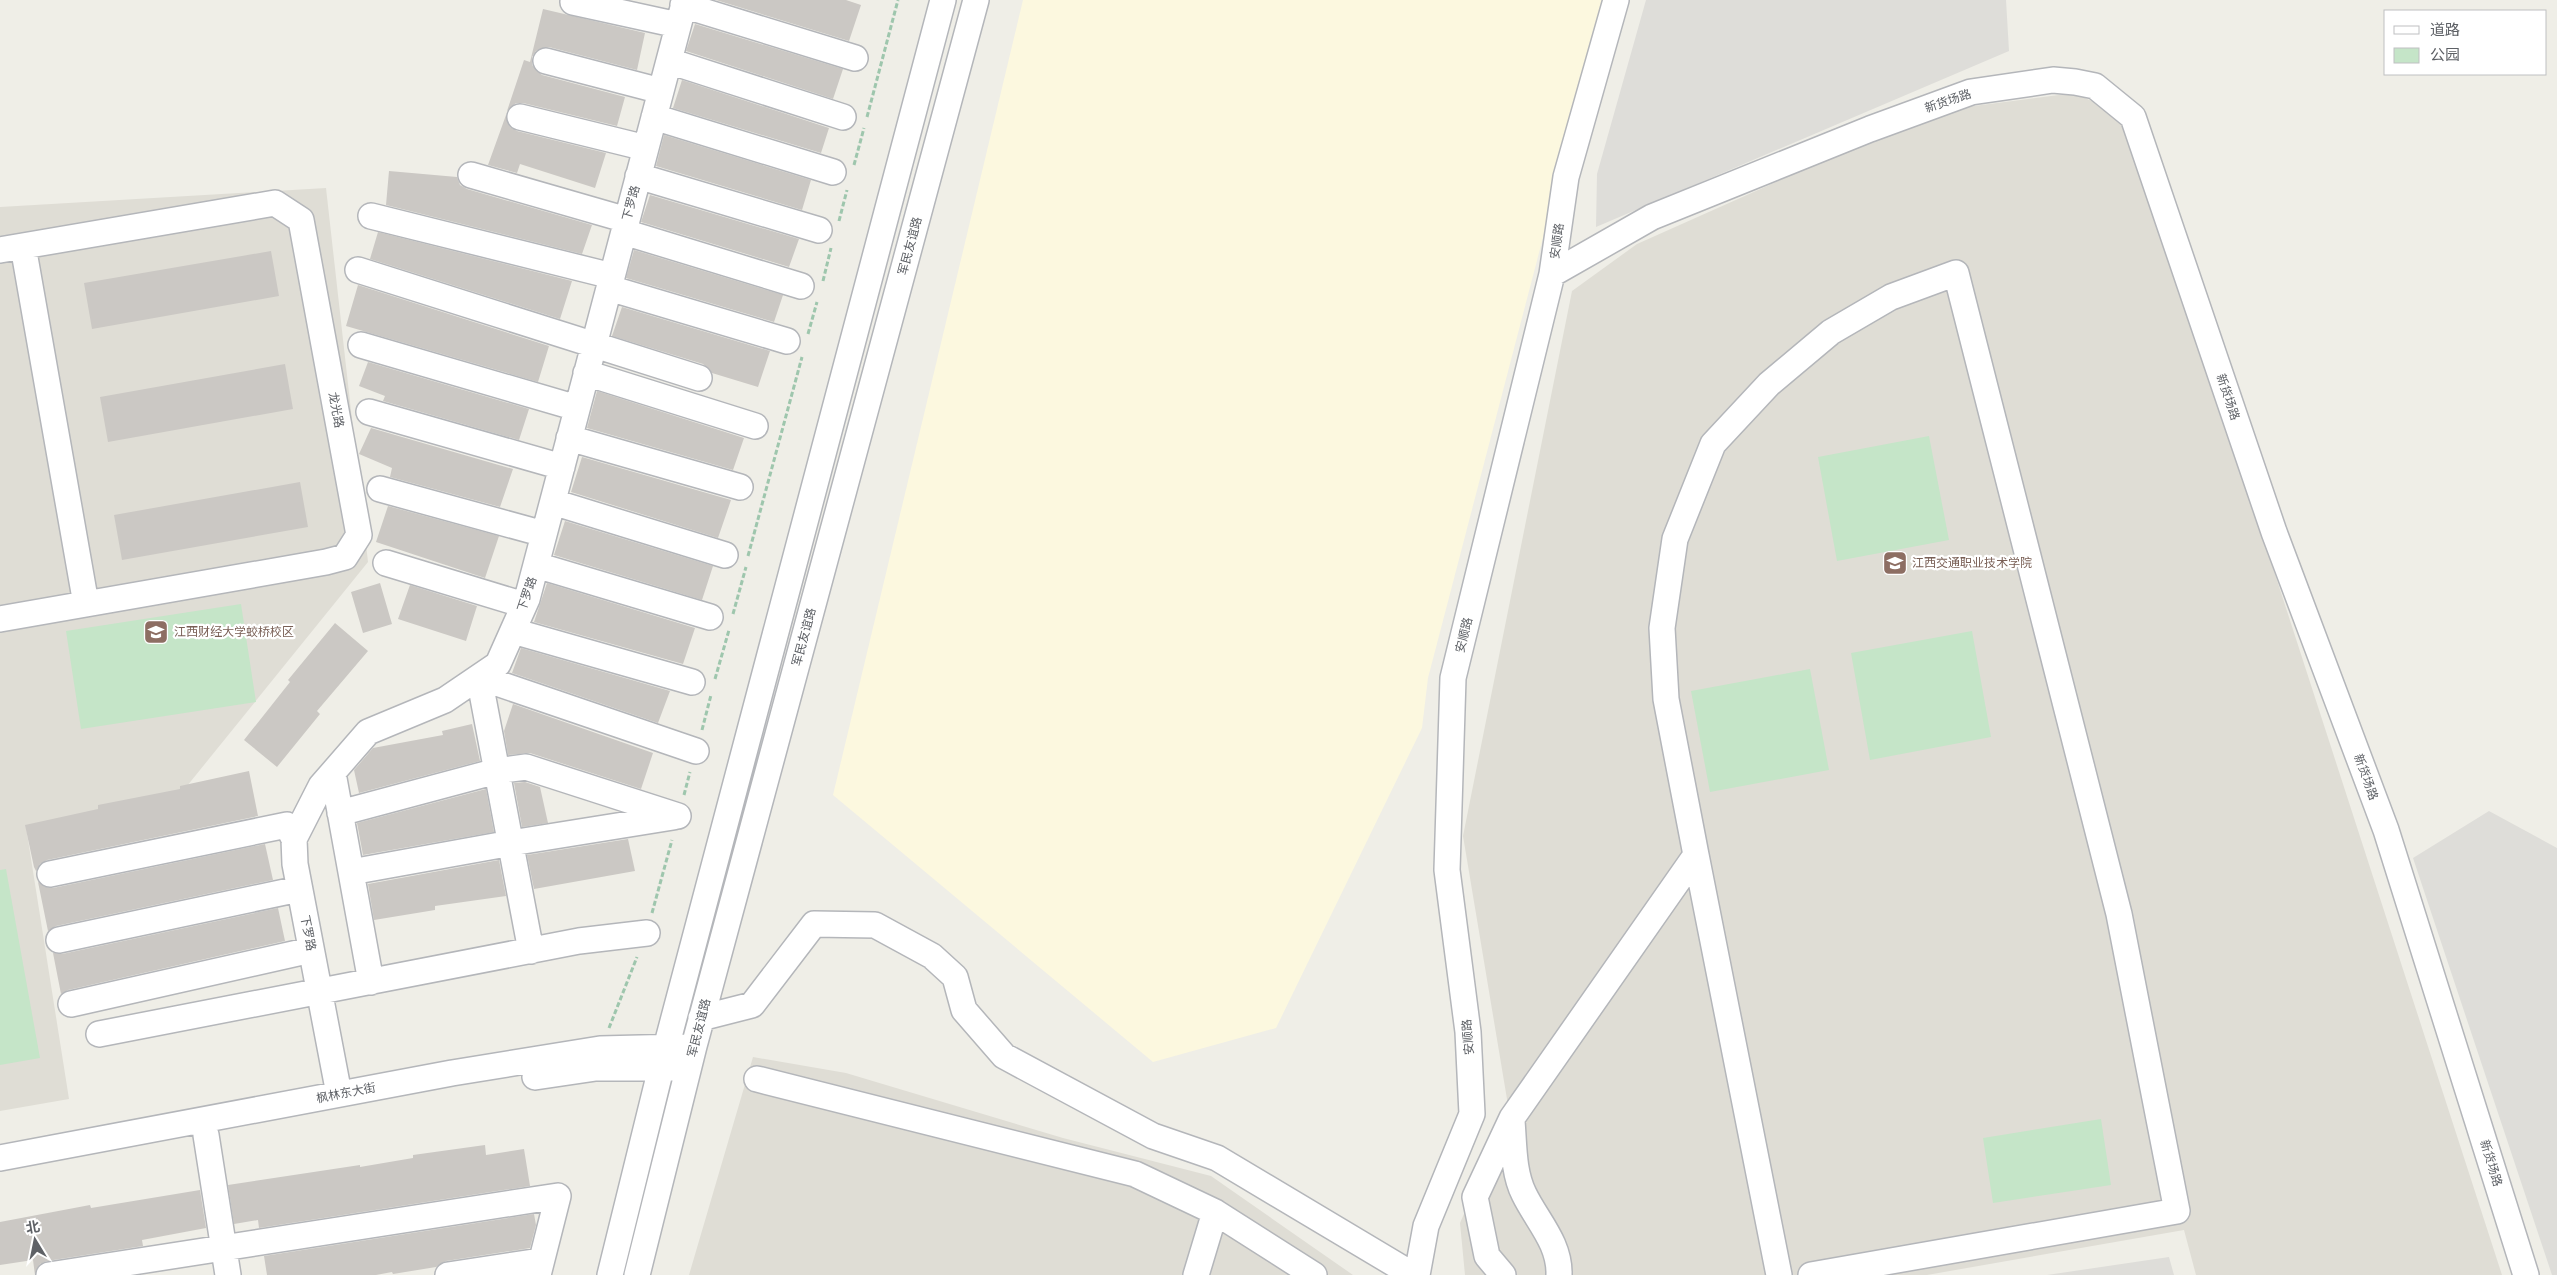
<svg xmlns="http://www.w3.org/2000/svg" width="2557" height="1275" font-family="Rubik,'Noto Sans SC',sans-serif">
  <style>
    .commercial { fill: #fcf8df }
    .industrial { fill: #deddd9 }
    .education { fill: #dfddd5 }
    .green { fill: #c5e5c8 }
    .building { fill: #cbc8c4 }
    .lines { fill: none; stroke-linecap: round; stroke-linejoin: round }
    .minor-casing { stroke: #b4b6ba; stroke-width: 28 }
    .path { stroke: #9ec6ad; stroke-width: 3; stroke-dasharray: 5 2.5; stroke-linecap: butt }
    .minor { stroke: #fff; stroke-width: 25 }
    .labels { text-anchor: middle; stroke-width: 4.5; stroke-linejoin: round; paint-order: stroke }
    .street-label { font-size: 12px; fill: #5e6166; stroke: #fff }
    .education-label { font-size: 12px; fill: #785e54; stroke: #fff; text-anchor: start }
  </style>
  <rect width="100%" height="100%" fill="#efeee7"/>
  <path class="commercial" d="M1023,0h582l-177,678 -6,50 -146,300 -123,34 -320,-267z"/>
  <path class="industrial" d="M1646,0h360l3,51 -413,176 1,-53z
    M2489,811l68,37v427h-5l-139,-417z
    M2169,1257l5,18h-127z"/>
  <path class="education" d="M2074,93l53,24 375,1158h-306l-12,-45 -257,45h-462l-5,-52 49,-112 -46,-275 109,-545 65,-47 298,-133z
    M326,188l42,374 -185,229 -157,36 43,272 -69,12v-904z
    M753,1057l93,16 217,65 148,38 142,99h-664z"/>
  <path class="green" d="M1929,436l20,104 -112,21 -19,-104z
    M241,604l15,98 -175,27 -15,-98z
    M1972,631l19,106 -121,23 -19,-107z
    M1810,669l19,101 -119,22 -19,-101z
    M6,869l34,189 -40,7v-195z
    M2101,1119l10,66 -118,18 -10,-65z"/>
  <path class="building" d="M716,0h130l15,5 -12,36z
    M543,9l102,24 -8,37 -88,-23 -13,4 -4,6v8l10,10 83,22 -8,29 -94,-23h-7l-9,8 17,-51 6,2z
    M695,24l148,45 -10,30 -147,-48z
    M682,80l147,48 -8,25 -148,-45z
    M506,115l4,12 7,4 89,22 -11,35 -75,-24 -3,9 -29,-8z
    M664,135l147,45 -9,30 -146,-44z
    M389,171l68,6 3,8 7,4 125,36 -10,29 -196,-49z
    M650,195l149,44 -10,28 -148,-45z
    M378,232l194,49 -12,38 -190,-60z
    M634,250l149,45 -9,27 -148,-44z
    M271,251l8,45 -187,33 -8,-46z
    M358,285l191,61 -11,36 -192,-56z
    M622,307l148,44 -12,36 -46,-14 -9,-9 -91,-28z
    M368,362l161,47 -10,31 -136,-39 2,-5 -26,-10z
    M285,364l8,45 -185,33 -8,-45z
    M597,391l147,47 -11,32 -146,-42z
    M371,428l142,41 -13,38 -110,-30 2,-9 -33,-14z
    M582,457l149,43 -13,38 -147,-46z
    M300,482l8,45 -186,33 -8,-45z
    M388,506l111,30 -14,42 -109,-36z
    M565,521l148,45 -11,34 -148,-45z
    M380,583l12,41 -29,9 -12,-41z
    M547,583l148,45 -12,36 -149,-42z
    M410,585l67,21 -11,35 -68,-22z
    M335,623l33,28 -51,60 3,3 -43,53 -33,-27 46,-58 -2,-2z
    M521,648l149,43 -12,32 -146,-50z
    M513,704l140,49 -12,36 -111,-36 -22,2 -4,-24z
    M472,724l8,37 -121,32 -5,-23 19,-22 70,-13 -1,-4z
    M249,771l9,45 -211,44 -7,4 -4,7 -2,-4 -9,-42 73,-16v-4l82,-16v-3z
    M525,782l15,5 8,36 -26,4 -8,-44z
    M486,789l8,43 -131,23 -6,-32z
    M628,839l7,32 -101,18 -7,-34z
    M265,844l8,36 -217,46 -8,5 -10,-49 7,5 8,1z
    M499,860l7,36 -71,10v4l-61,10 -6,-36z
    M278,908l7,33 -217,49 -7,4 -8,-41 9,1z
    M485,1145l1,10 38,-6 6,37 -271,42 -1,-8 -24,4 -6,-39 132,-20v2l53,-9v-3z
    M200,1190l6,38 -64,12 1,6 -96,15 -7,3 -5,11 -2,-15 -33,5v-43l90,-17 1,3z
    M534,1214l2,11 -6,23 -84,13 -10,6 -43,7 -1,-2 -16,3h-109l-3,-19z"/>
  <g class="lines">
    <defs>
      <path id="minor" d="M573,2l105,23
        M683,5l172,53
        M546,61l115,30
        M669,61l174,56
        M520,117l126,31
        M654,117l179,55
        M471,175l156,45
        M638,176l181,54
        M371,216l241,60
        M624,232l177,54
        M23,246l63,358
        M0,250l275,-47 26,17 58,315 -14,22 -19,5 -326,57
        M358,270l341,108
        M1552,274l100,-57 218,-88 101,-37 82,-12 22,2 20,4 38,31 141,415 112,298 140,445
        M609,288l178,53
        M361,345l216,63
        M586,373l169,53
        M369,412l193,55
        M569,438l171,49
        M380,489l164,45
        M553,502l172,53
        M386,563l138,42
        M536,565l174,52
        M513,631l179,51
        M333,773l38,209
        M340,813l157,-42 29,-4 152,49
        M1696,855l83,420
        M351,872l160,-29 162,-26
        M50,874l237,-49 7,14
        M59,940l240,-51
        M531,951l-52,-274 217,74
        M71,1004l240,-54
        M701,1018l51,-13 62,-81 61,1 57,31 23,21 9,33 40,46 149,80 64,22 196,117
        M99,1034l480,-93 68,-8
        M535,1077l61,-9h80
        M757,1079l378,95 80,38 99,63
        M339,1094l-44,-230 -1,-25 27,-53 47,-54 77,-32 53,-36 29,-65 158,-599
        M1512,1121c2,23 1,51 12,73 13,27 36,49 35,81
        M206,1135l22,140
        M0,1158l452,-85 148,-24 81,-2
        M49,1275l509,-79 -20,79
        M448,1275l92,-14
        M610,1275l57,-231 276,-1044
        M637,1275l57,-229 282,-1046
        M1196,1275l19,-63
        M1417,1275l9,-49 46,-112 -4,-82 -21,-162 6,-192 99,-404 14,-97 50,-177
        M1503,1275l-16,-19 -12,-59 37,-79 184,-263 -30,-156 -4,-71 13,-89 38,-95 56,-60 62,-52 60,-35 65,-24 163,641 58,297 -366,64"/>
    </defs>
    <use href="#minor" class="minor-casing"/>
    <path class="path" d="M867,117l31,-117
      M854,165l10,-37
      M839,221l8,-31
      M823,281l8,-33
      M808,334l9,-32
      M748,556l54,-199
      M733,614l13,-47
      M715,679l14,-49
      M702,730l9,-35
      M684,795l6,-23
      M652,913l20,-73
      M609,1028l28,-71"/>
    <use href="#minor" class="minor"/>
  </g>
  <defs>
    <symbol id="university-square" viewBox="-11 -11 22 22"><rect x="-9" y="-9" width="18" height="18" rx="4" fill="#8d6e63" stroke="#fff"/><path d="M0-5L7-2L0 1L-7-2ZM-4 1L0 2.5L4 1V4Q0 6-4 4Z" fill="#fff"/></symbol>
  </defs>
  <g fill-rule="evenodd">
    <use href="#university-square" x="1881" y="549" width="28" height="28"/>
    <use href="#university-square" x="142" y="618" width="28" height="28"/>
  </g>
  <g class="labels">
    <g class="street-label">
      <text transform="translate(1948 101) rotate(-19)" y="4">新货场路</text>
      <text transform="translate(631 203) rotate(-75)" y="4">下罗路</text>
      <text transform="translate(1557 241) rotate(-82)" y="4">安顺路</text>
      <text transform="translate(910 246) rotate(-75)" y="4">军民友谊路</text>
      <text transform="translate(2228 397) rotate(71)" y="4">新货场路</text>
      <text transform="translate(336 410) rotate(79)" y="4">龙光路</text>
      <text transform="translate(527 594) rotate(-71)" y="4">下罗路</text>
      <text transform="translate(1464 635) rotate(-76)" y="4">安顺路</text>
      <text transform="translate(804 637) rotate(-75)" y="4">军民友谊路</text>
      <text transform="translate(2366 777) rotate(70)" y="4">新货场路</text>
      <text transform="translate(308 933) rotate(79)" y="4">下罗路</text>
      <text transform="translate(699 1028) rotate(-76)" y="4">军民友谊路</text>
      <text transform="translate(1468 1037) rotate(-95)" y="4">安顺路</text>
      <text transform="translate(346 1093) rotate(-11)" y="4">枫林东大街</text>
      <text transform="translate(2491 1163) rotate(73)" y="4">新货场路</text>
    </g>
    <g class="education-label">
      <text x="1912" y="567">江西交通职业技术学院</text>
      <text x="174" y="636">江西财经大学蛟桥校区</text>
    </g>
  </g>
  <rect x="2384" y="10" width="162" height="65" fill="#ffffff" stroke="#bfc0c2"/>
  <rect x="2394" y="26" width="25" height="8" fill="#ffffff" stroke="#bfc0c2"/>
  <text x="2430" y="35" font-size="15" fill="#5e6166">道路</text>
  <rect x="2394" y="48" width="25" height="15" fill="#c5e5c8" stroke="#bfc0c2"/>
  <text x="2430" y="60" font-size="15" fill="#5e6166">公园</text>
  <g transform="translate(35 1240) rotate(350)" stroke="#ffffff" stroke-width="4" paint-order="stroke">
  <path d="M0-4L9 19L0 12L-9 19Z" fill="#5e6166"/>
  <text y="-8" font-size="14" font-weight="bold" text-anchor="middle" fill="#5e6166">北</text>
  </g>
</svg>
